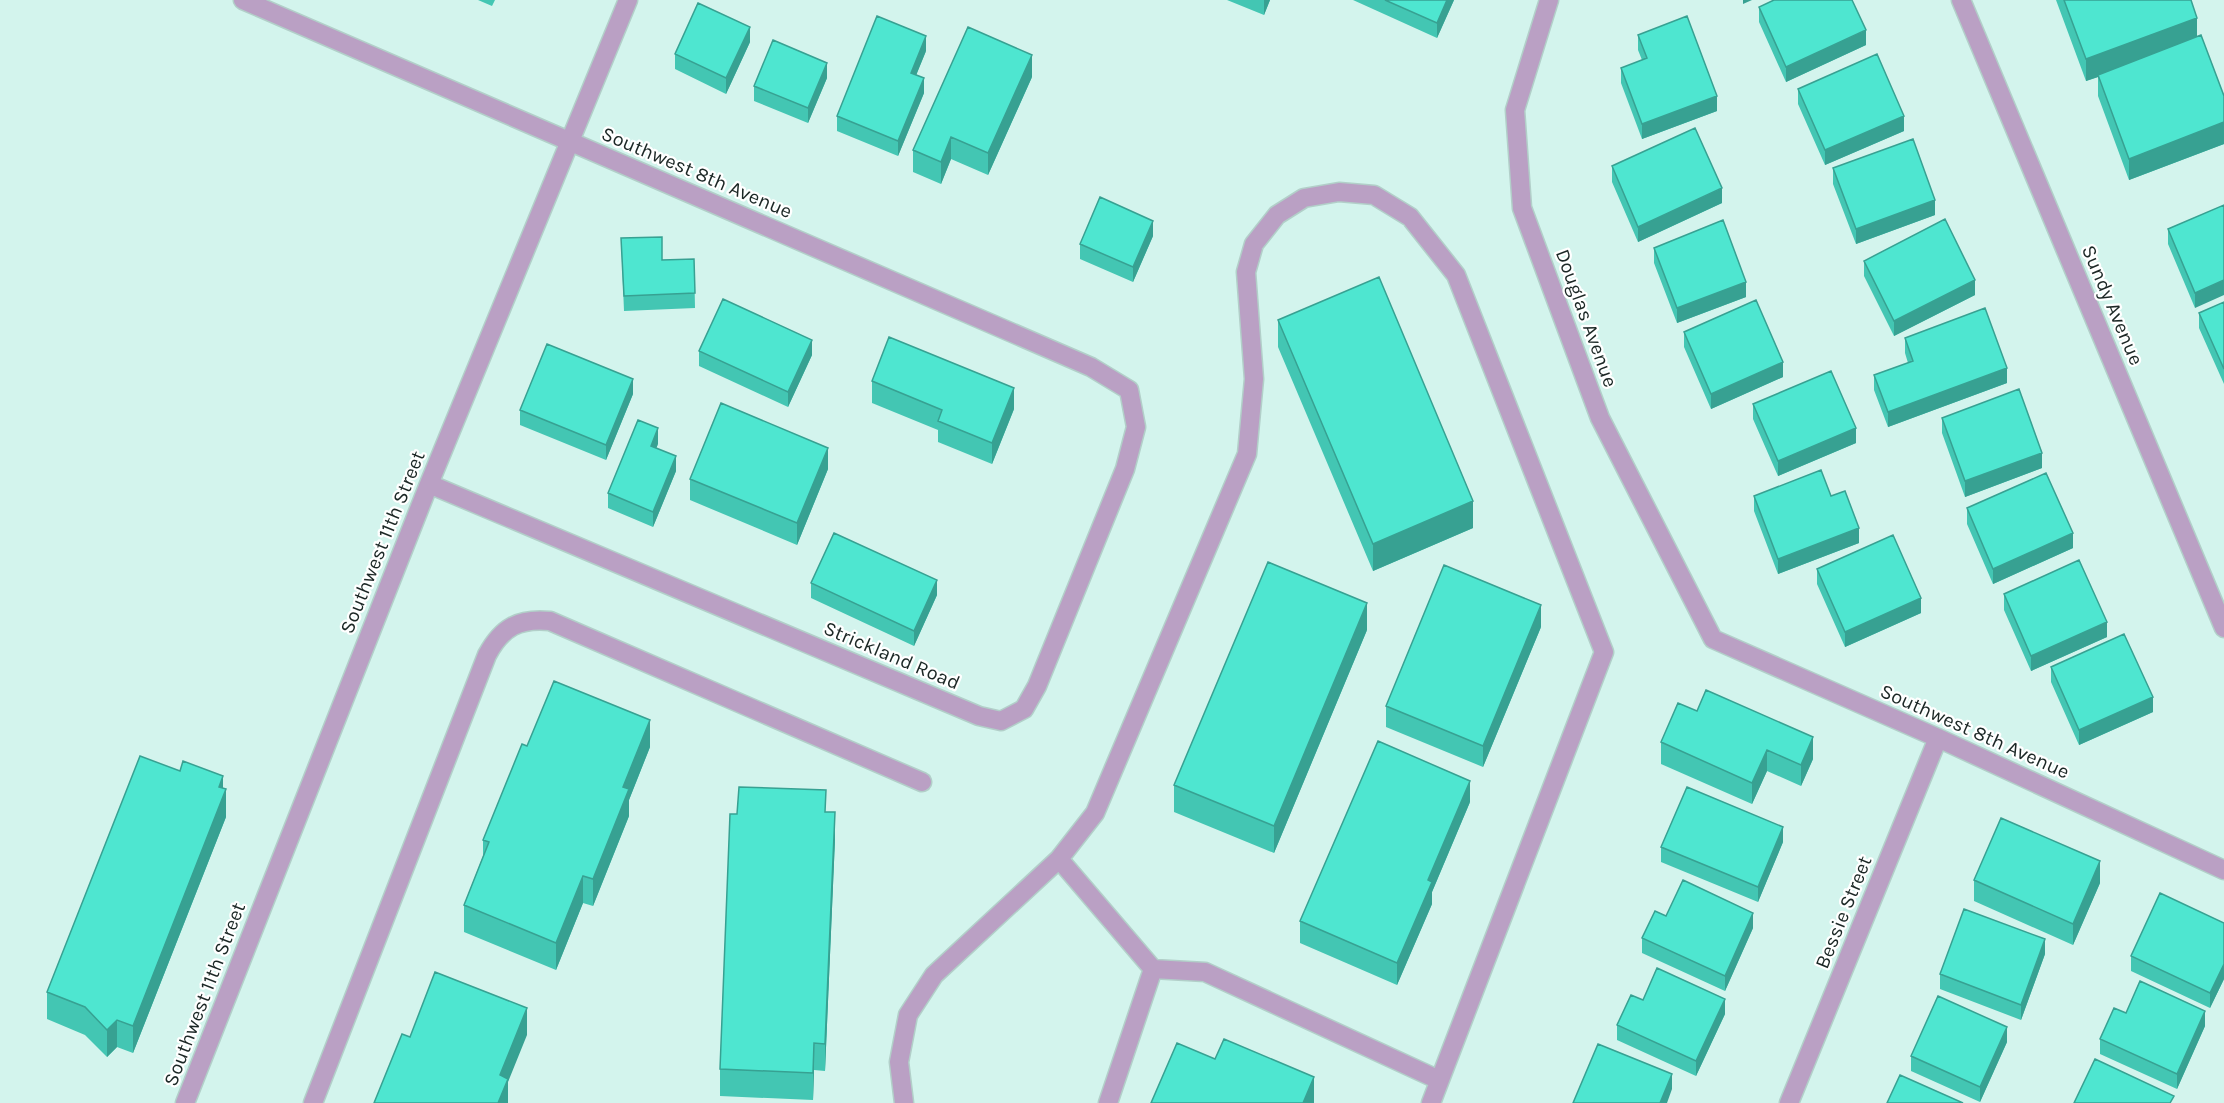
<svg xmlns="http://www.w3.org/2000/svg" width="2224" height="1103" font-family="Karla,sans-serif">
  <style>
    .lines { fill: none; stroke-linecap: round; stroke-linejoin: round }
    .lane-casing { stroke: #b2cfc9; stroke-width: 21 }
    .street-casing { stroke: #b2cfc9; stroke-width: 21 }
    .lane { stroke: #baa0c4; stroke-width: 18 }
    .street { stroke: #baa0c4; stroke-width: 18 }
    .wall { fill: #43c6b3 }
    .shaded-wall { fill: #37a192 }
    .building { fill: #4ee6d0; stroke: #37a192; stroke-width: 1.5 }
    .labels { text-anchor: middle; stroke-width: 4.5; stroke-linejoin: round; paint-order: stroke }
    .street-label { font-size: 20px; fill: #1b2725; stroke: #fff }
  </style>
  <rect width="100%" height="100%" fill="#d3f4ed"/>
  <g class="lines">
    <defs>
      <path id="lane" d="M1059,859l94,110
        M313,1103l174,-448c15,-28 32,-37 63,-34l372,161
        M904,1103l-5,-41 9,-47 26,-40 125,-116 36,-46 152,-359 7,-75 -8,-107 8,-28 23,-29 27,-17 35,-6 35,3 36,22 46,58 148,377 -173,451
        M1108,1103l45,-134 52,3 234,108"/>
      <path id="street" d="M243,0l848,367 38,23 7,37 -11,42 -88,217 -13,23 -23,12 -22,-5 -550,-232
        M1549,0l-34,110 7,98 78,210 113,221 225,99 286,132
        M1961,0l263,628
        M185,1103l244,-619 199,-484
        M1789,1103l149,-365"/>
    </defs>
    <use href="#lane" class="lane-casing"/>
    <use href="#street" class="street-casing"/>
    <use href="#lane" class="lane"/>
    <use href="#street" class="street"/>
  </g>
  <path class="wall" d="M478,0h17l-3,6z
    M1227,0h43l-6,15z
    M1353,0h101l-17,38z
    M2056,0h135l6,36 27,60v48l-95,36 -31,-84v-19l-12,4z
    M1759,7l107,38 -80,37 -27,-60z
    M1638,35l79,76 -75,28 -21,-56v-15l21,-8 -4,-10z
    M750,42l-24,52 -51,-25v-15z
    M926,51l-10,24 8,18 -26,63 -61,-25v-15z
    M1032,77l-44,98 -37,-16 -10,25 -28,-12v-22z
    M827,78l-19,45 -54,-22v-15z
    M1798,89l106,42 -79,34 -27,-61z
    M1612,166l110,37 -84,39 -26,-60z
    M1833,168l102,47 -79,29 -23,-60z
    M2224,205l-29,103 -27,-64v-15z
    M1153,236l-20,46 -53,-23v-15z
    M621,238l41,22 32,-1 1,49 -71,3z
    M1654,248l92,49 -69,26 -23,-60z
    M1864,261l111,34 -81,41 -30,-60z
    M2224,302v82l-25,-56v-15z
    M1278,320l195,208 -100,43 -95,-224z
    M1684,332l99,45 -72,32 -27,-62z
    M1905,338l102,45 -119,44 -14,-37v-15l34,-12 -3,-10z
    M699,351l113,4 -24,52 -89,-41z
    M872,381l142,28 -22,55 -54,-22v-12l-66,-27z
    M633,394l-27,66 -86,-35v-15z
    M1753,404l103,39 -78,33 -25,-57z
    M1942,418l100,50 -77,29 -23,-64z
    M658,444l-2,4 20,23 -23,56 -45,-19v-15z
    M828,469l-31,76 -107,-45v-21z
    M1754,496h77l28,47 -81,31 -24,-63z
    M1967,508l106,40 -80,36 -26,-60z
    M1817,569l104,44 -76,34 -28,-63z
    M811,583l126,12 -23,51 -103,-48z
    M2004,594l103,43 -76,34 -27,-61z
    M1541,627l-58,140 -97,-40v-21z
    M1367,630l-93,223 -100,-41v-27z
    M2051,667l102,45 -74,33 -28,-63z
    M1697,711l116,48 -12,27 -34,-15 -15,33 -91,-40v-22z
    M527,746l123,1 -21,53v16l-36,90 -10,-3 -27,67 -92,-38v-27l19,-49v-16z
    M223,788l3,29 -93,236 -16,-6 -10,10 -22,-22 -38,-16v-27z
    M1470,802l-38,90v12l-35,81 -97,-42v-22z
    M826,812l9,27 -10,232 -11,-1 -1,30 -93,-4v-27l17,-255z
    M1783,842l-25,60 -97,-40v-15z
    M1974,880l126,3 -27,62 -99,-44z
    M2224,923v56l-14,29 -79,-37v-15z
    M1753,928l-28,63 -83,-38v-15z
    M2045,954l-24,66 -81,-31v-15z
    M2126,1013l79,13 -28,63 -77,-35v-15z
    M1725,1014l-29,62 -79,-36v-15z
    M2007,1042l-27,60 -69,-31v-15z"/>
  <path class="shaded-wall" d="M1264,0h6l-6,15z
    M1447,0h7l-17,38v-15z
    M1743,0h9l-9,4z
    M2197,18v21l-99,36v2l-12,4v-22z
    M750,27v15l-24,52v-16z
    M1866,30v15l-80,37v-15z
    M926,36v15l-15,37v-15z
    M1032,55v22l-44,98v-22z
    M827,63v15l-19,45v-15z
    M924,78v15l-26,63v-15z
    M1717,96v15l-75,28v-15z
    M1904,116v15l-79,34v-15z
    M2224,122v22l-95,36v-21z
    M951,137v22l-10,25v-22z
    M1722,188v15l-84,39v-15z
    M1935,200v15l-79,29v-15z
    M1153,221v15l-20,46v-15z
    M1975,280v15l-81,41v-15z
    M2224,280v15l-29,13v-15z
    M1746,282v15l-69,26v-15z
    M812,340v15l-24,52v-15z
    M1783,362v15l-72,32v-15z
    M2007,368v15l-119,44v-15z
    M633,379v15l-27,66v-15z
    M1014,388v21l-22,55v-21z
    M658,428v16l-7,17v-15z
    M1856,428v15l-78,33v-15z
    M828,448v21l-31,76v-22z
    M2042,453v15l-77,29v-16z
    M676,456v15l-23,56v-15z
    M1473,501v27l-100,43v-27z
    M1859,528v15l-81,31v-15z
    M2073,533v15l-80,36v-15z
    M937,580v15l-23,51v-15z
    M1921,598v15l-76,34v-15z
    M1367,603v27l-93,223v-27z
    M1541,605v22l-58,140v-21z
    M2107,622v15l-76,34v-15z
    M2153,697v15l-74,33v-15z
    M650,720v27l-21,53v16l-36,90v-27l30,-92z
    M1813,737v22l-12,27v-21z
    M1767,750v21l-15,33v-21z
    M223,776v21l3,-8v28l-93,236v-27z
    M1470,781v21l-38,90v12l-35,81v-22l31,-83z
    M835,812v27l-10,232v-27z
    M1783,827v15l-25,60v-15z
    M2100,861v22l-27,62v-21z
    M583,876v27l-27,67v-27z
    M1753,913v15l-28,63v-15z
    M2045,939v15l-24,66v-15z
    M2224,964v15l-14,29v-15z
    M1725,999v15l-29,62v-15z
    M527,1008v27l-19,47v21h-10l2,-28z
    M2205,1011v15l-28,63v-15z
    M117,1020v27l-10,10v-27z
    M2007,1027v15l-27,60v-15z
    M814,1043v27l-1,30v-27z
    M1672,1074v15l-5,14h-7z
    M1314,1077v26h-11z"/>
  <path class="building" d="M1385,0h62l-10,23z
    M1774,0h78l14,30 -80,37 -27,-60z
    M2064,0h127l6,18 -111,41z
    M698,3l52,24 -24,51 -51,-24z
    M877,16l49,20 -15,37 13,5 -26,63 -61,-25z
    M1687,16l30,80 -75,28 -21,-56 26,-10 -9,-23z
    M968,27l64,28 -44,98 -37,-16 -10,25 -28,-12z
    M2201,35l23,61v26l-95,37 -31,-84z
    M773,40l54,23 -19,45 -54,-22z
    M1877,54l27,62 -79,34 -27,-61z
    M1695,128l27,60 -84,39 -26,-61z
    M1913,139l22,61 -79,29 -23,-61z
    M1100,197l53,24 -20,46 -53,-23z
    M2224,205v75l-29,13 -27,-64z
    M1945,219l30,61 -81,41 -30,-60z
    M1723,220l23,62 -69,26 -23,-60z
    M662,237v23l32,-1 1,34 -71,3 -3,-58z
    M1379,277l94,224 -100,43 -95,-224z
    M723,299l89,41 -24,52 -89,-41z
    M1756,300l27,62 -72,32 -27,-62z
    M2224,302v67l-25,-56z
    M1985,308l22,60 -119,44 -14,-37 39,-14 -8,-23z
    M889,337l125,51 -22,55 -54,-22 4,-11 -70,-29z
    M547,344l86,35 -27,66 -86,-35z
    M1831,371l25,57 -78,33 -25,-57z
    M2019,389l23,64 -77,28 -23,-63z
    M721,403l107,45 -31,75 -107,-44z
    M638,420l20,8 -7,18 25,10 -23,56 -45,-19z
    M1821,470l10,26 14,-5 14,37 -81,31 -24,-63z
    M2046,473l27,60 -80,36 -26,-61z
    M834,533l103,47 -23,51 -103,-48z
    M1893,535l28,63 -76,34 -28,-63z
    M2079,560l28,62 -76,34 -27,-62z
    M1268,562l99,41 -93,223 -100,-41z
    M1444,565l97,40 -58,141 -97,-40z
    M2124,634l29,63 -74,33 -28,-63z
    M554,681l96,39 -27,67 6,2 -36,90 -10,-3 -27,67 -92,-38 25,-63 -6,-2 39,-96 5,2z
    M1706,690l107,47 -12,28 -34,-15 -15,33 -91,-41 17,-39 19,8z
    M1378,741l92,40 -42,99 4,2 -35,81 -97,-42z
    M140,756l40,15 3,-10 40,15 -4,11 7,2 -93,237 -16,-6 -10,10 -22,-23 -38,-15z
    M739,787l87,3 -1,22h10l-10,232 -11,-1 -1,30 -93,-4 10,-255h7z
    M1687,787l96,40 -25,60 -97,-40z
    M2001,818l99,43 -27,63 -99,-44z
    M1683,880l70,33 -28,63 -83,-38 13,-27 11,5z
    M2160,893l64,30v41l-14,29 -79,-37z
    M1964,909l81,30 -24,66 -81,-31z
    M1657,968l68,31 -29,62 -79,-36 14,-30 12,5z
    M435,972l92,36 -27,67 8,4 -10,24h-124l28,-69 8,3z
    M2140,981l65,30 -28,63 -77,-35 14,-31 12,5z
    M1938,996l69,31 -27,60 -69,-31z
    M1224,1039l90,38 -11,26h-152l26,-60 38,16z
    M1598,1044l74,30 -12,29h-87z
    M2095,1059l79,37 -4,7h-96z
    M1900,1075l63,28h-76z"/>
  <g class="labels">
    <g class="street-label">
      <text transform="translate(697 172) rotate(23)" y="7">Southwest 8th Avenue</text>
      <text transform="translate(2113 305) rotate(67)" y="7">Sundy Avenue</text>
      <text transform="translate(1587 318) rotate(70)" y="7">Douglas Avenue</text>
      <text transform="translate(382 542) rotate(-68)" y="7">Southwest 11th Street</text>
      <text transform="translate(892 655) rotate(23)" y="7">Strickland Road</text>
      <text transform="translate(1975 731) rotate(24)" y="7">Southwest 8th Avenue</text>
      <text transform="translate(1843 912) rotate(-68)" y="7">Bessie Street</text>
      <text transform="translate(204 994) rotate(-69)" y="7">Southwest 11th Street</text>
    </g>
  </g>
</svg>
